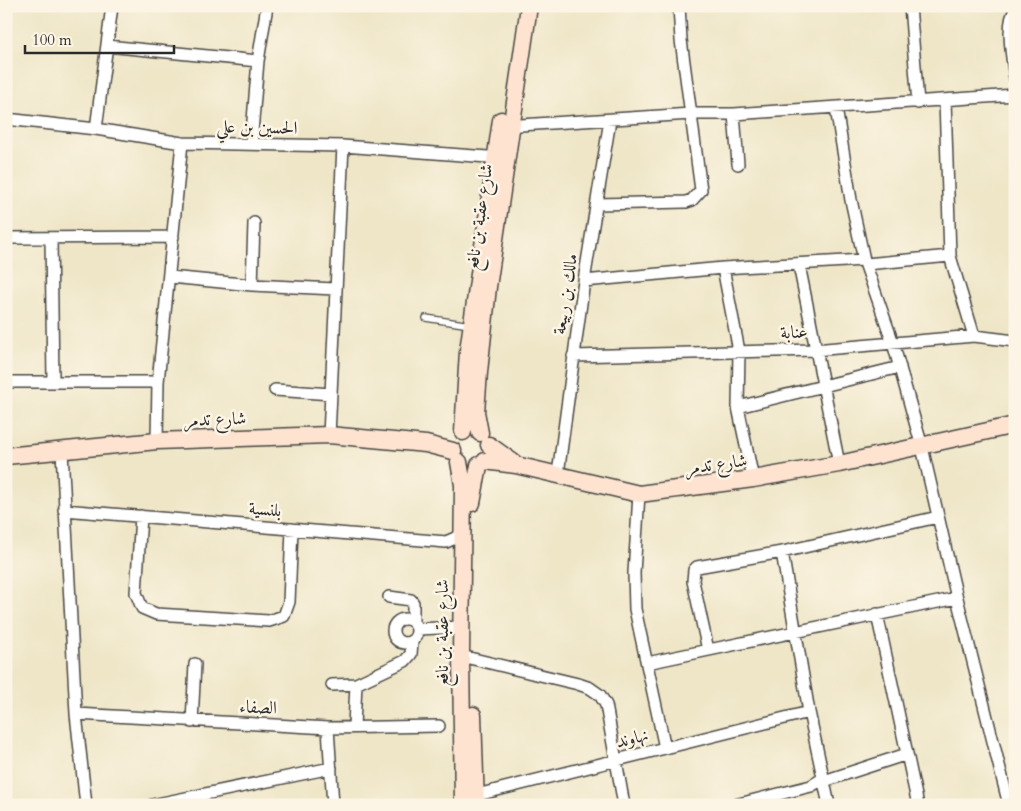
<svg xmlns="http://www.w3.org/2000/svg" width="1021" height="811" font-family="Cardo,Amiri,serif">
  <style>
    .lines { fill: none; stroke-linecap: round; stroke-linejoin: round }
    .lane-casing { stroke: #484743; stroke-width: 8 }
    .street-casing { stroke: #484743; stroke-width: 14 }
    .secondary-casing { stroke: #484743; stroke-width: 19 }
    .lane { stroke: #fff; stroke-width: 5.5 }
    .street { stroke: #fff; stroke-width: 11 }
    .secondary { stroke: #fee3d1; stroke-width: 16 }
    .labels { text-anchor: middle; stroke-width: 5; stroke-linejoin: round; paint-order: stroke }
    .street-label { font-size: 18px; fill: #2b2b2b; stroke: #fcf5e5 }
  </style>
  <rect width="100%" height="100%" fill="#fcf5e5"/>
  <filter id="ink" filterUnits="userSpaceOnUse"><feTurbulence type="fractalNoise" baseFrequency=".02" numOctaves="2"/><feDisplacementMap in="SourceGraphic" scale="10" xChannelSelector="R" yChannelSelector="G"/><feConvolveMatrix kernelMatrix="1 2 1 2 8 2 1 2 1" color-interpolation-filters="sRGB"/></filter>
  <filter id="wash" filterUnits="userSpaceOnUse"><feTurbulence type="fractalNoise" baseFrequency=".0096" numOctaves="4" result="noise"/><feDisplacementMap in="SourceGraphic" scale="20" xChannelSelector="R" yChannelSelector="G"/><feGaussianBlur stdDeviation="1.12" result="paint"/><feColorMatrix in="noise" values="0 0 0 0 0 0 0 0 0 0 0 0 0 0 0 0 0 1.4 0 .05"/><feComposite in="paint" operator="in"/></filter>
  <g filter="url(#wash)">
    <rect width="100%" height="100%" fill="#efe6c8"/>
  </g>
  <g filter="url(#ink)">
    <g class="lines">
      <defs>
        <path id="lane" d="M426,318l44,7"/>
        <path id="street" d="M910,6l8,97
          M1015,11c-10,11 -2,52 0,68
          M107,46l151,15
          M945,100l5,156 24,80
          M836,108l15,92 13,60 29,83 29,104 35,151 52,207
          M734,114l4,50
          M6,119l90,10 86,14 161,3 158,12
          M505,126l186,-12h43l281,-19
          M96,129l16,-123
          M251,144l7,-83 9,-55
          M597,204l89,-2 6,-2 9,-10 -20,-150 -2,-34
          M6,238l167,-1
          M51,238l2,142
          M866,264l84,-8
          M799,265l40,199
          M723,268l16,83 -1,56 15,72
          M170,277l82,8 83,4
          M584,281l139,-13 141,-8
          M252,285l2,-62
          M573,356l241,-6 160,-14 41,5
          M6,382h152
          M275,390l56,4
          M738,407l162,-40
          M329,435l14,-289
          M157,441l1,-59 24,-239
          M62,451l14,263 10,91
          M558,474l26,-193 26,-161
          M639,494l-5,79 1,36 30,139
          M64,510l382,32 16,-7
          M141,516l-5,77 6,15 14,6 113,7 15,-5 5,-14 3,-73
          M782,552l27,160 20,93
          M389,597l22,3 2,3v18
          M877,614l41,191
          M393 631a12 12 0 1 1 24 0a12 12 0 1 1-24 0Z
          M417,629l45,-2
          M708,650l-15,-69 1,-11 3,-3 85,-15 156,-35
          M461,656l117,28 12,4 10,7 6,10 18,100
          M647,663l310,-65
          M332,685l24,-1 49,-23 6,-7 1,-12
          M76,714l252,14 111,-2
          M192,722l3,-58
          M354,726l2,-42
          M328,728l5,77
          M824,781l83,-27
          M469,797l340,-85
          M152,805l179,-37
          M735,805l76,-19 13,-8"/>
        <path id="secondary" d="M463,432l5,-81 33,-231
          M480,433l-4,-21 3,-40 9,-85 41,-281
          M489,445l25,18
          M6,456l151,-15 172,-6 97,9 27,7
          M485,461l31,4 123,29 114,-15 86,-15 176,-39
          M459,462l4,23 -2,171 2,149
          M472,503l7,-38
          M473,715l3,90"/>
      </defs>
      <use href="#lane" class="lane-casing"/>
      <use href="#street" class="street-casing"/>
      <use href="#secondary" class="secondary-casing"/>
      <use href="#lane" class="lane"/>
      <use href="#street" class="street"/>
      <use href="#secondary" class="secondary"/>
    </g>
  </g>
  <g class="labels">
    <g class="street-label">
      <text transform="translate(257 127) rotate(1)" y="6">الحسين بن علي</text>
      <text transform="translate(479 217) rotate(-82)" y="6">شارع عقبة بن نافع</text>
      <text transform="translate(565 294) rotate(-81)" y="6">مالك بن ربيعة</text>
      <text transform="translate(794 332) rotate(-2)" y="6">عنابة</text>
      <text transform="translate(215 419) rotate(-2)" y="6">شارع تدمر</text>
      <text transform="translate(716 464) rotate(-8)" y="6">شارع تدمر</text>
      <text transform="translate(265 509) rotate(5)" y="6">بلنسية</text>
      <text transform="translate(442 633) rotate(-90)" y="6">شارع عقبة بن نافع</text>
      <text transform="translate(258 707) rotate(2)" y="6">الصفاء</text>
      <text transform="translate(632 738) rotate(-14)" y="6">نهاوند</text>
    </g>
  </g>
  <rect width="1021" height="811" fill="none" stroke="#fcf5e5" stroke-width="25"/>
  <path d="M25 45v8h149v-8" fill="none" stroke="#2b2b2b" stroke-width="2.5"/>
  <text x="32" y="45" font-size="15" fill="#2b2b2b" stroke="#fcf5e5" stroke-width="4" paint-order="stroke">100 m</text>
</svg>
